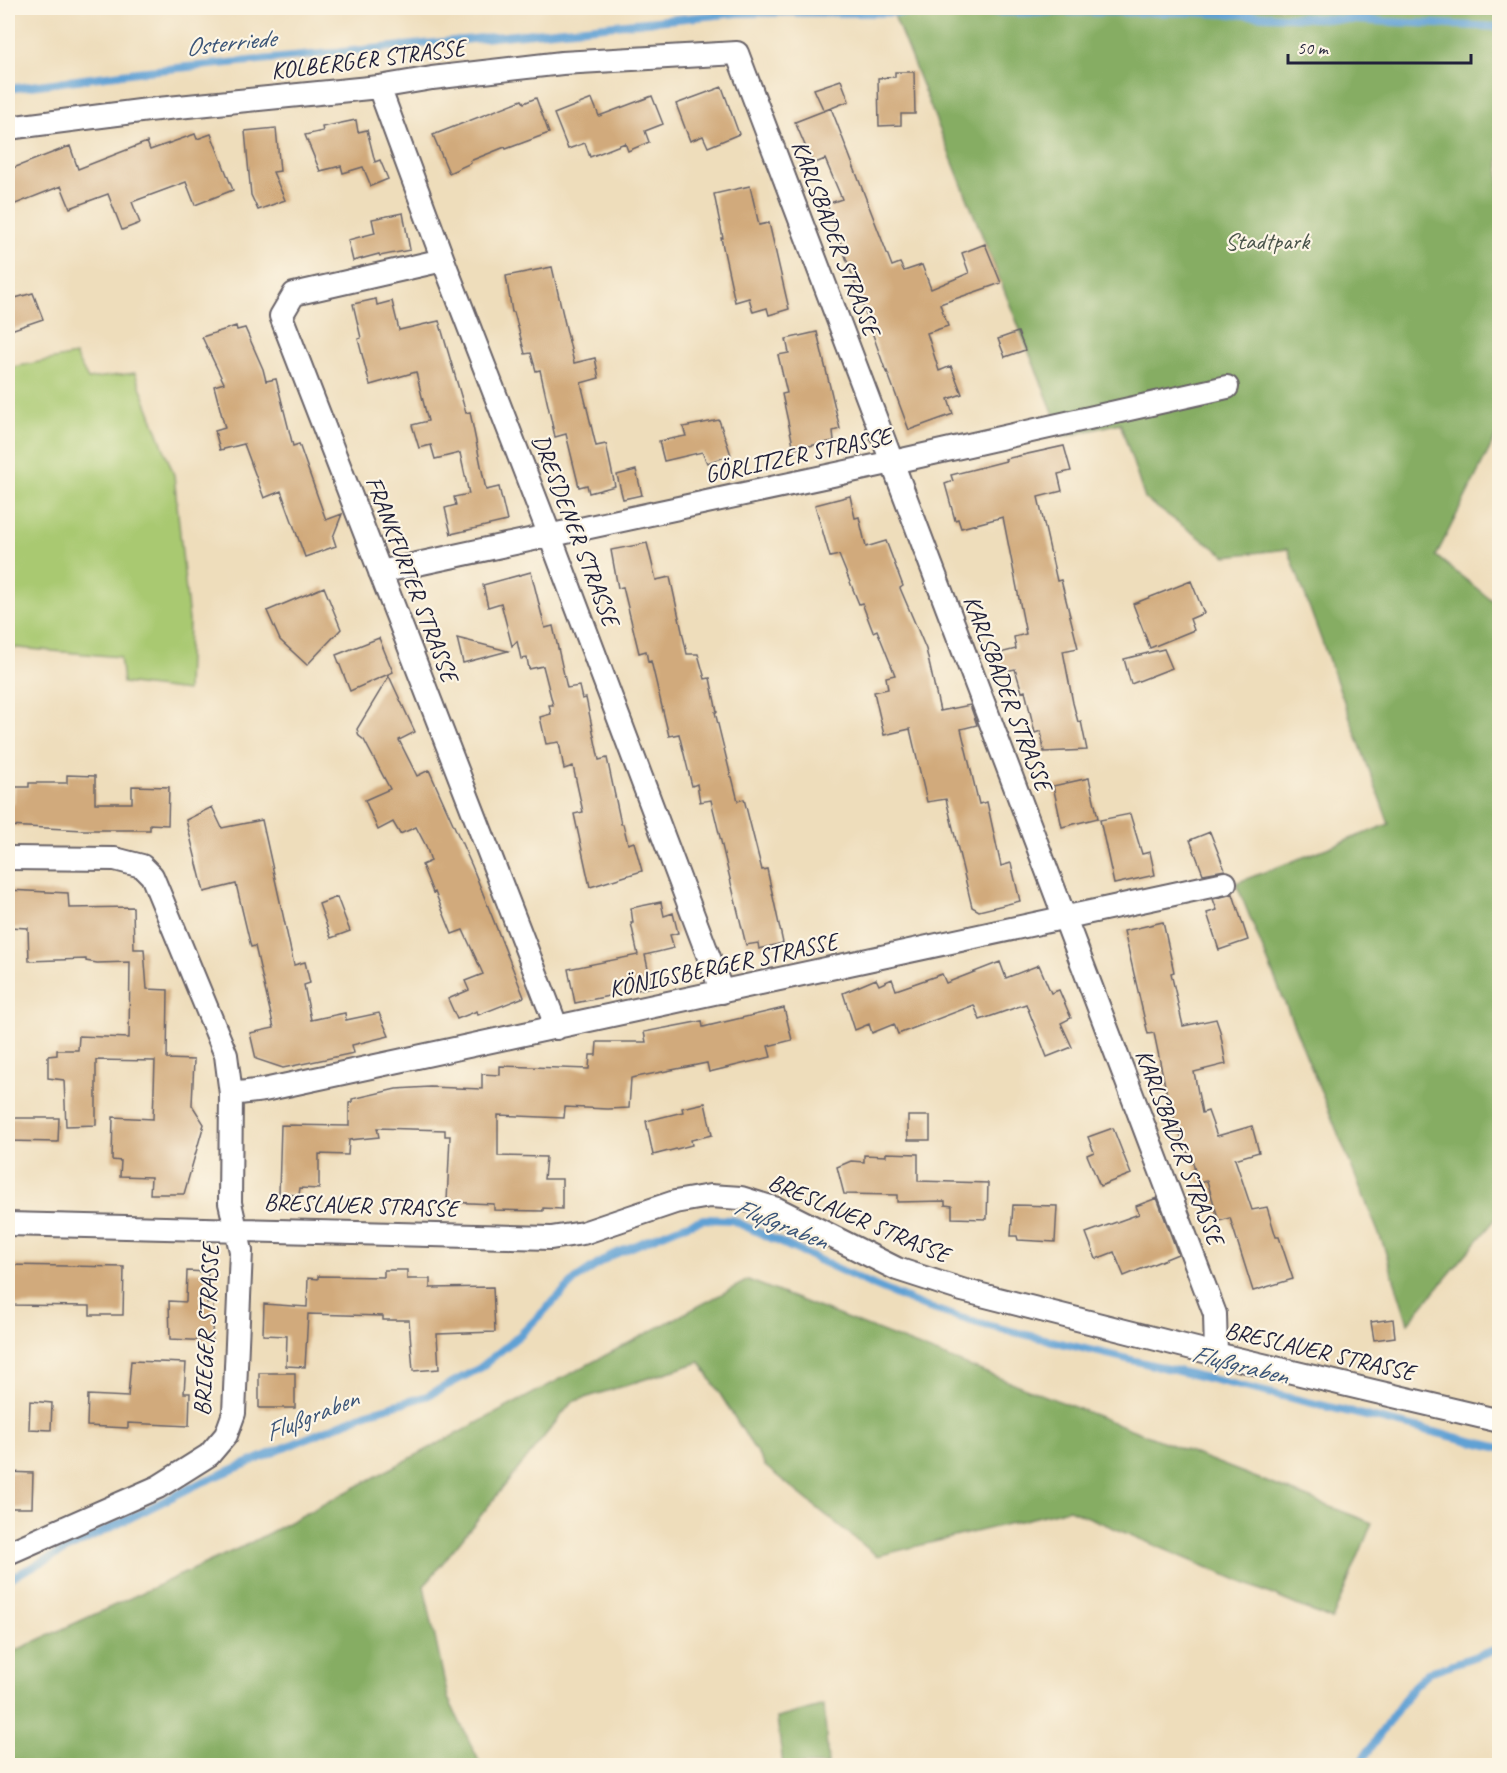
<svg xmlns="http://www.w3.org/2000/svg" width="1507" height="1773" font-family="Caveat,sans-serif">
  <style>
    .green { fill: #a9c971; stroke: #667656; stroke-width: 1.5 }
    .forest { fill: #86ad63; stroke: #54684f; stroke-width: 1.5 }
    .lines { fill: none; stroke-linecap: round; stroke-linejoin: round }
    .stream { stroke: #61a1d4; stroke-width: 8 }
    .building { fill: #d1aa7c }
    .street-casing { stroke: #696368; stroke-width: 26 }
    .street { stroke: #fff; stroke-width: 22 }
    .labels { text-anchor: middle; stroke-width: 4.5; stroke-linejoin: round; paint-order: stroke }
    .street-label { font-size: 24px; fill: #22223b; stroke: #fcf5e5 }
    .park-label { font-size: 24px; fill: #4a544b; stroke: #fcf5e5 }
    .water-label { font-size: 26px; font-style: italic; fill: #3b5578; stroke: #fcf5e5 }
  </style>
  <rect width="100%" height="100%" fill="#fcf5e5"/>
  <filter id="ink" filterUnits="userSpaceOnUse"><feTurbulence type="fractalNoise" baseFrequency=".0167" numOctaves="2"/><feDisplacementMap in="SourceGraphic" scale="12" xChannelSelector="R" yChannelSelector="G"/><feConvolveMatrix kernelMatrix="1 2 1 2 8 2 1 2 1" color-interpolation-filters="sRGB"/></filter>
  <filter id="wash" filterUnits="userSpaceOnUse"><feTurbulence type="fractalNoise" baseFrequency=".008" numOctaves="4" result="noise"/><feDisplacementMap in="SourceGraphic" scale="24" xChannelSelector="R" yChannelSelector="G"/><feGaussianBlur stdDeviation="1.35" result="paint"/><feColorMatrix in="noise" values="0 0 0 0 0 0 0 0 0 0 0 0 0 0 0 0 0 1.4 0 .05"/><feComposite in="paint" operator="in"/></filter>
  <g filter="url(#wash)">
    <rect width="100%" height="100%" fill="#edb"/>
    <path class="green" d="M75,355l13,24 47,-6 39,102 15,146 -2,70 -64,-8 -3,-26 -112,-10v-279z"/>
    <path class="forest" d="M891,8h608v422l-63,126 63,50v609l-91,108 -25,-79 -147,-361 153,-59 -101,-275 -62,7 -81,-57 -25,-76 -57,14z
      M748,1280l624,243 -40,97 -263,-111 -192,47 -112,-90 -65,-104 -128,40 -148,184 24,112 33,67h-473v-111l240,-110z
      M824,1705l4,60h-45l-6,-47z"/>
    <g class="lines">
      <path class="stream" d="M8,89l129,-17 600,-59 446,-1 317,15
        M8,1579l190,-95 169,-71 60,-17 53,-28 41,-34 54,-54 35,-24 67,-28 27,-9 28,1 143,66 48,20 54,17 523,125
        M1358,1766l55,-79 16,-15 71,-24"/>
    </g>
    <g id="blocks">
      <path class="building" d="M895,72h19l1,42h-14v11l-22,1 -1,-48 17,-1z
        M841,80l8,21 -25,10 -10,-22z
        M722,87l17,47 -31,13 -5,-11 -13,5 -14,-37z
        M652,96l11,28 -18,7 4,11 -21,9 -3,-8 -35,14 -5,-14 -17,6 -14,-35 38,-15 7,17z
        M536,98l13,35 -43,16 -1,-2 -35,14 1,2 -22,10 -16,-38 89,-35 2,3z
        M831,108l61,158 8,-3 4,8 18,-6 9,24 38,-16 -7,-20 23,-9 16,39 -61,21 8,22 -21,7 12,38 12,-5 11,28 -14,5 5,15 -44,16 -22,-59 -1,1 -59,-168 15,-5 -17,-40 -12,5 -18,-42z
        M356,120l2,12 9,-2 8,32 5,-2 8,19 -17,7 -8,-19 -20,6 -2,-7 -21,5 -15,-36 18,-4 -1,-4z
        M276,128l4,43 -7,1 12,28 -27,10 -7,-15 -6,-64z
        M195,134l2,5 14,-5 22,56 -38,15 -9,-23 -54,20 8,21 -18,7 -14,-36 -38,14 -9,-22 -53,21v-37l62,-24 8,23 69,-27 3,8z
        M750,186l9,39 10,-2 20,86 -20,6 -2,-7 -14,4 -4,-14 -14,4 -14,-64h2l-9,-44z
        M403,213l7,37 -30,6 -1,-2 -26,7 -5,-21 27,-7 -3,-14z
        M552,267l22,96 21,-5 4,20 -18,5 15,63 10,-2 9,42 -26,7 -2,-8 -8,2 -13,-53 -11,3 -15,-67 -4,1 -5,-18 -6,1 -11,-42h-2l-6,-36z
        M33,293l10,26 -35,12v-31z
        M376,299l1,6 15,-4 7,29 40,-9 27,92 4,-1 16,78 13,-3 8,34 -56,13 -6,-26 11,-3 -2,-8 15,-3 -9,-41 -25,6 -4,-14 -12,3 -7,-23 16,-4 -12,-49 -46,13 -12,-46 3,-1 -8,-34z
        M236,326l1,4 8,-2 18,41 3,12 10,-2 17,67 6,-2 27,76 16,-6 -9,23 3,9 -31,11 -24,-66 -17,7 -20,-54 -24,6 -5,-19 10,-3 -11,-42 10,-3 -22,-46z
        M817,332l23,97 -7,2 1,10 -40,8 -12,-55 5,-1 -9,-38 11,-2 -3,-14z
        M1018,332l7,18 -20,7 -7,-18z
        M719,420l12,35 -24,8 -5,-11 -38,9 -5,-20 27,-5 -3,-9z
        M1064,446l7,25 -13,3 4,17 -24,6 19,84 4,-1 17,68 -15,3 10,52 5,19 3,-1 6,29 -43,2 -3,-21 -6,2 -10,-42 -3,1 -7,-23 -15,3 -4,-18 20,-5 -2,-12 12,-3 -23,-117 -42,11 -3,-9 -3,1 -10,-36 8,-3 -2,-6 55,-14 -1,-2z
        M636,470l6,25 -19,4 -6,-24z
        M850,496l5,22 4,-1 7,30 20,-6 17,45 -3,2 26,61 14,62 30,-6 7,20 -16,4 18,75 8,-2 14,64 10,-3 9,38 -41,10 -7,-4 -26,-108 -19,3 -17,-73 -26,6 -10,-43 14,-3 -2,-12 9,-2 -18,-45 -4,2 -11,-29 -3,1 -20,-49 -9,2 -15,-52z
        M647,543l9,37 14,-3 17,77h11l7,25 5,-1 7,34h-2l16,65h1l6,24 6,-2 18,71 5,-1 16,74 -24,6 -1,-6 -12,2 -35,-145 -11,2 -3,-18 -5,2 -13,-52 -10,2 -18,-75 -3,1 -2,-11 -7,2 -16,-66 -5,1 -7,-38z
        M531,572l14,56 8,-2 14,62 12,-2 3,13 4,-1 13,62 8,-2 14,66h2l5,20 6,-2 8,29 -52,16 -16,-73 9,-2 -10,-46 -9,3 -5,-27 -13,2 -6,-27 11,-3 -2,-9h4l-10,-39 -14,3 -2,-11 -6,1 -4,-18 -5,5 -11,-43 -13,4 -5,-22z
        M1191,581l13,32 -14,6 4,11 -44,18 -17,-44z
        M324,587l17,42 -34,36 -27,-25 -13,-29z
        M379,638l14,34 -43,19 -14,-36z
        M457,638l51,13 -45,12z
        M1164,649l8,19 -41,16 -7,-25z
        M389,676l26,56 -16,8 18,36 12,-6 43,96 52,131 -46,18 -1,-4 -20,8 -9,-20 21,-9 -4,-9 18,-7 -20,-44 -11,4 -17,-42 -2,1 -11,-28 9,-4 -5,-15 -10,-19 -16,7 -7,-12 -15,8 -13,-30 25,-11 -26,-49 -5,-4 -2,-7z
        M67,775l28,1v27h37v-17l37,1 -1,38 -18,-1v6h-66l-76,-4v-22h6l1,-17h14v-4h38z
        M1089,778l9,40 -36,9 -9,-41z
        M212,807l10,21 40,-8 32,145 11,-3 5,21 -6,2 7,35 34,-7 1,7 33,-7 10,23 -37,9 2,8 -71,15 -27,-9 -6,-26 24,-5 -19,-82 -4,1 -15,-63 -32,8 -18,-72z
        M1130,814l12,40 8,-2 5,23 -41,9 -14,-64z
        M1210,832l15,38 -22,4 -13,-34z
        M8,890l60,3 1,15 64,-1 1,42h10l3,40 21,1 -1,69 27,1 -2,45 12,19 -20,70h-34l1,-17 -31,-1 1,-15 -9,-1 1,-43 40,2 2,-58 -59,-1v65l-30,1 -2,-46 -16,-2v-22l9,-1v-5h21l1,-14 50,2 1,-76 -33,1 -11,-2v-2l-57,2 -1,-33 -20,-1z
        M1233,894l15,46 -29,10 -12,-37 10,-3 -4,-11z
        M337,897l13,34 -19,7 -12,-34z
        M661,902l3,14 9,-3 5,20 -8,2 4,13 -29,7 7,32 -77,16 -7,-34 70,-14 -7,-32h2l-2,-15z
        M1163,922l11,50 -3,1 12,53 33,-7 4,12 6,33 -32,8 8,41 6,-2 9,25 35,-10 7,26 -24,7 17,51 15,-3 9,30h3l14,42 -40,12 -23,-73 -11,3 -12,-40 -9,2 -7,-28 -2,1 -20,-51 -15,-72 -6,1 -24,-103z
        M1000,962l6,16 33,-13 12,28 8,-3 12,28 -10,5 11,24 -25,10 -21,-53 -46,16 -6,-15 -76,29 -4,-10 -22,9 -3,-9 -14,6 -12,-37 33,-14 3,6 13,-6 4,11 46,-16 4,9z
        M784,1008l8,32 -24,6 3,11 -62,15 -2,-9 -76,15 -2,30 -21,1 -43,-2 -1,11 -66,-3v41l48,1 -2,22h18v30l-19,-1v3l-49,-1v-6l-47,-2 3,-66h-5v-6l-68,-2 2,9 -30,3 -1,15 -29,-1v35l-19,-1 -1,7 -20,-1 2,-69 68,1v-23l3,-1v-3l44,-10 34,-2 52,2v-15l18,1v-9l89,3 1,-14h6l1,-13h49l-2,-10 58,-11 1,6z
        M705,1103l7,32 -21,5 1,5 -39,10 -7,-34 37,-9 -1,-4z
        M908,1116h22v24h-22z
        M8,1118h51l-1,24 -50,-1z
        M1113,1128l18,46 -31,12 -13,-31 7,-3 -6,-15z
        M886,1153l32,1v27l70,2 -1,36 -35,-1v-12l-7,-1v-4l-48,1v-7l-53,-1 -7,-27 14,-6 13,1v-7l22,1z
        M1157,1198l21,56 -54,22 -10,-24 -18,7 -10,-26 53,-19 -3,-8z
        M1013,1205l44,1 -2,36 -37,-2 -1,-4h-6z
        M8,1265l116,2 -1,48h-33v-9l-82,-1z
        M384,1270h23v9h23v9l63,-1 2,45 -58,2 2,35 -26,2 -4,-51h-26v-4l-75,-2 -3,53 -19,-1 1,-30 -24,-1 1,-31 43,3 1,-29 10,1v-3l66,1z
        M187,1271l21,1 -1,31h6l-1,38 -42,-2 -1,-38 17,1z
        M1393,1319l2,18 -21,3 -3,-18z
        M131,1361l55,2 -2,30h6l-1,33 -61,-3v5l-41,-2 1,-31 40,2z
        M259,1373h36v35h-36z
        M30,1401l22,2 -1,27 -22,-1z
        M8,1472l25,1 -1,35h-24z"/>
    </g>
  </g>
  <g filter="url(#ink)">
    <use href="#blocks" fill-opacity="0" stroke="#696368" stroke-width="1.5"/>
    <g class="lines">
      <defs>
        <path id="street" d="M379,87l64,173 107,276 172,456
          M8,128l140,-18 231,-23 53,-9 130,-15 175,-10 478,1261 1,40
          M443,260l-149,34 -13,22 276,712
          M380,572l513,-110 334,-75
          M8,858l107,1 27,7 10,10 74,179 5,39 -1,109 11,48 -7,162 -8,22 -17,20 -51,32 -150,66
          M231,1094l33,-4 961,-207
          M8,1224l543,14 32,-5 92,-31 35,-6 31,2 36,11 120,60 65,21 254,64 284,67"/>
      </defs>
      <use href="#street" class="street-casing"/>
      <use href="#street" class="street"/>
    </g>
  </g>
  <g class="labels">
    <g class="street-label">
      <text transform="translate(368 59) rotate(-7)" y="8">KOLBERGER STRASSE</text>
      <text transform="translate(836 238) rotate(69)" y="8">KARLSBADER STRASSE</text>
      <text transform="translate(798 455) rotate(-12)" y="8">GÖRLITZER STRASSE</text>
      <text transform="translate(576 530) rotate(69)" y="8">DRESDENER STRASSE</text>
      <text transform="translate(412 579) rotate(69)" y="8">FRANKFURTER STRASSE</text>
      <text transform="translate(1008 693) rotate(69)" y="8">KARLSBADER STRASSE</text>
      <text transform="translate(723 965) rotate(-12)" y="8">KÖNIGSBERGER STRASSE</text>
      <text transform="translate(1180 1147) rotate(69)" y="8">KARLSBADER STRASSE</text>
      <text transform="translate(361 1205) rotate(2)" y="8">BRESLAUER STRASSE</text>
      <text transform="translate(859 1218) rotate(23)" y="8">BRESLAUER STRASSE</text>
      <text transform="translate(206 1330) rotate(-87)" y="8">BRIEGER STRASSE</text>
      <text transform="translate(1320 1351) rotate(13)" y="8">BRESLAUER STRASSE</text>
    </g>
    <g class="park-label">
      <text x="1267" y="249">Stadtpark</text>
    </g>
    <g class="water-label">
      <text transform="translate(230 42) rotate(-6)" y="9">Osterriede</text>
      <text transform="translate(781 1223) rotate(22)" y="9">Flußgraben</text>
      <text transform="translate(1240 1364) rotate(14)" y="9">Flußgraben</text>
      <text transform="translate(311 1415) rotate(-22)" y="9">Flußgraben</text>
    </g>
  </g>
  <rect width="1507" height="1773" fill="none" stroke="#fcf5e5" stroke-width="30"/>
  <path d="M1288 54v9h183v-9" fill="none" stroke="#22223b" stroke-width="3"/>
  <text x="1297" y="54" font-size="18" fill="#22223b" stroke="#fcf5e5" stroke-width="4.5" paint-order="stroke">50 m</text>
</svg>
